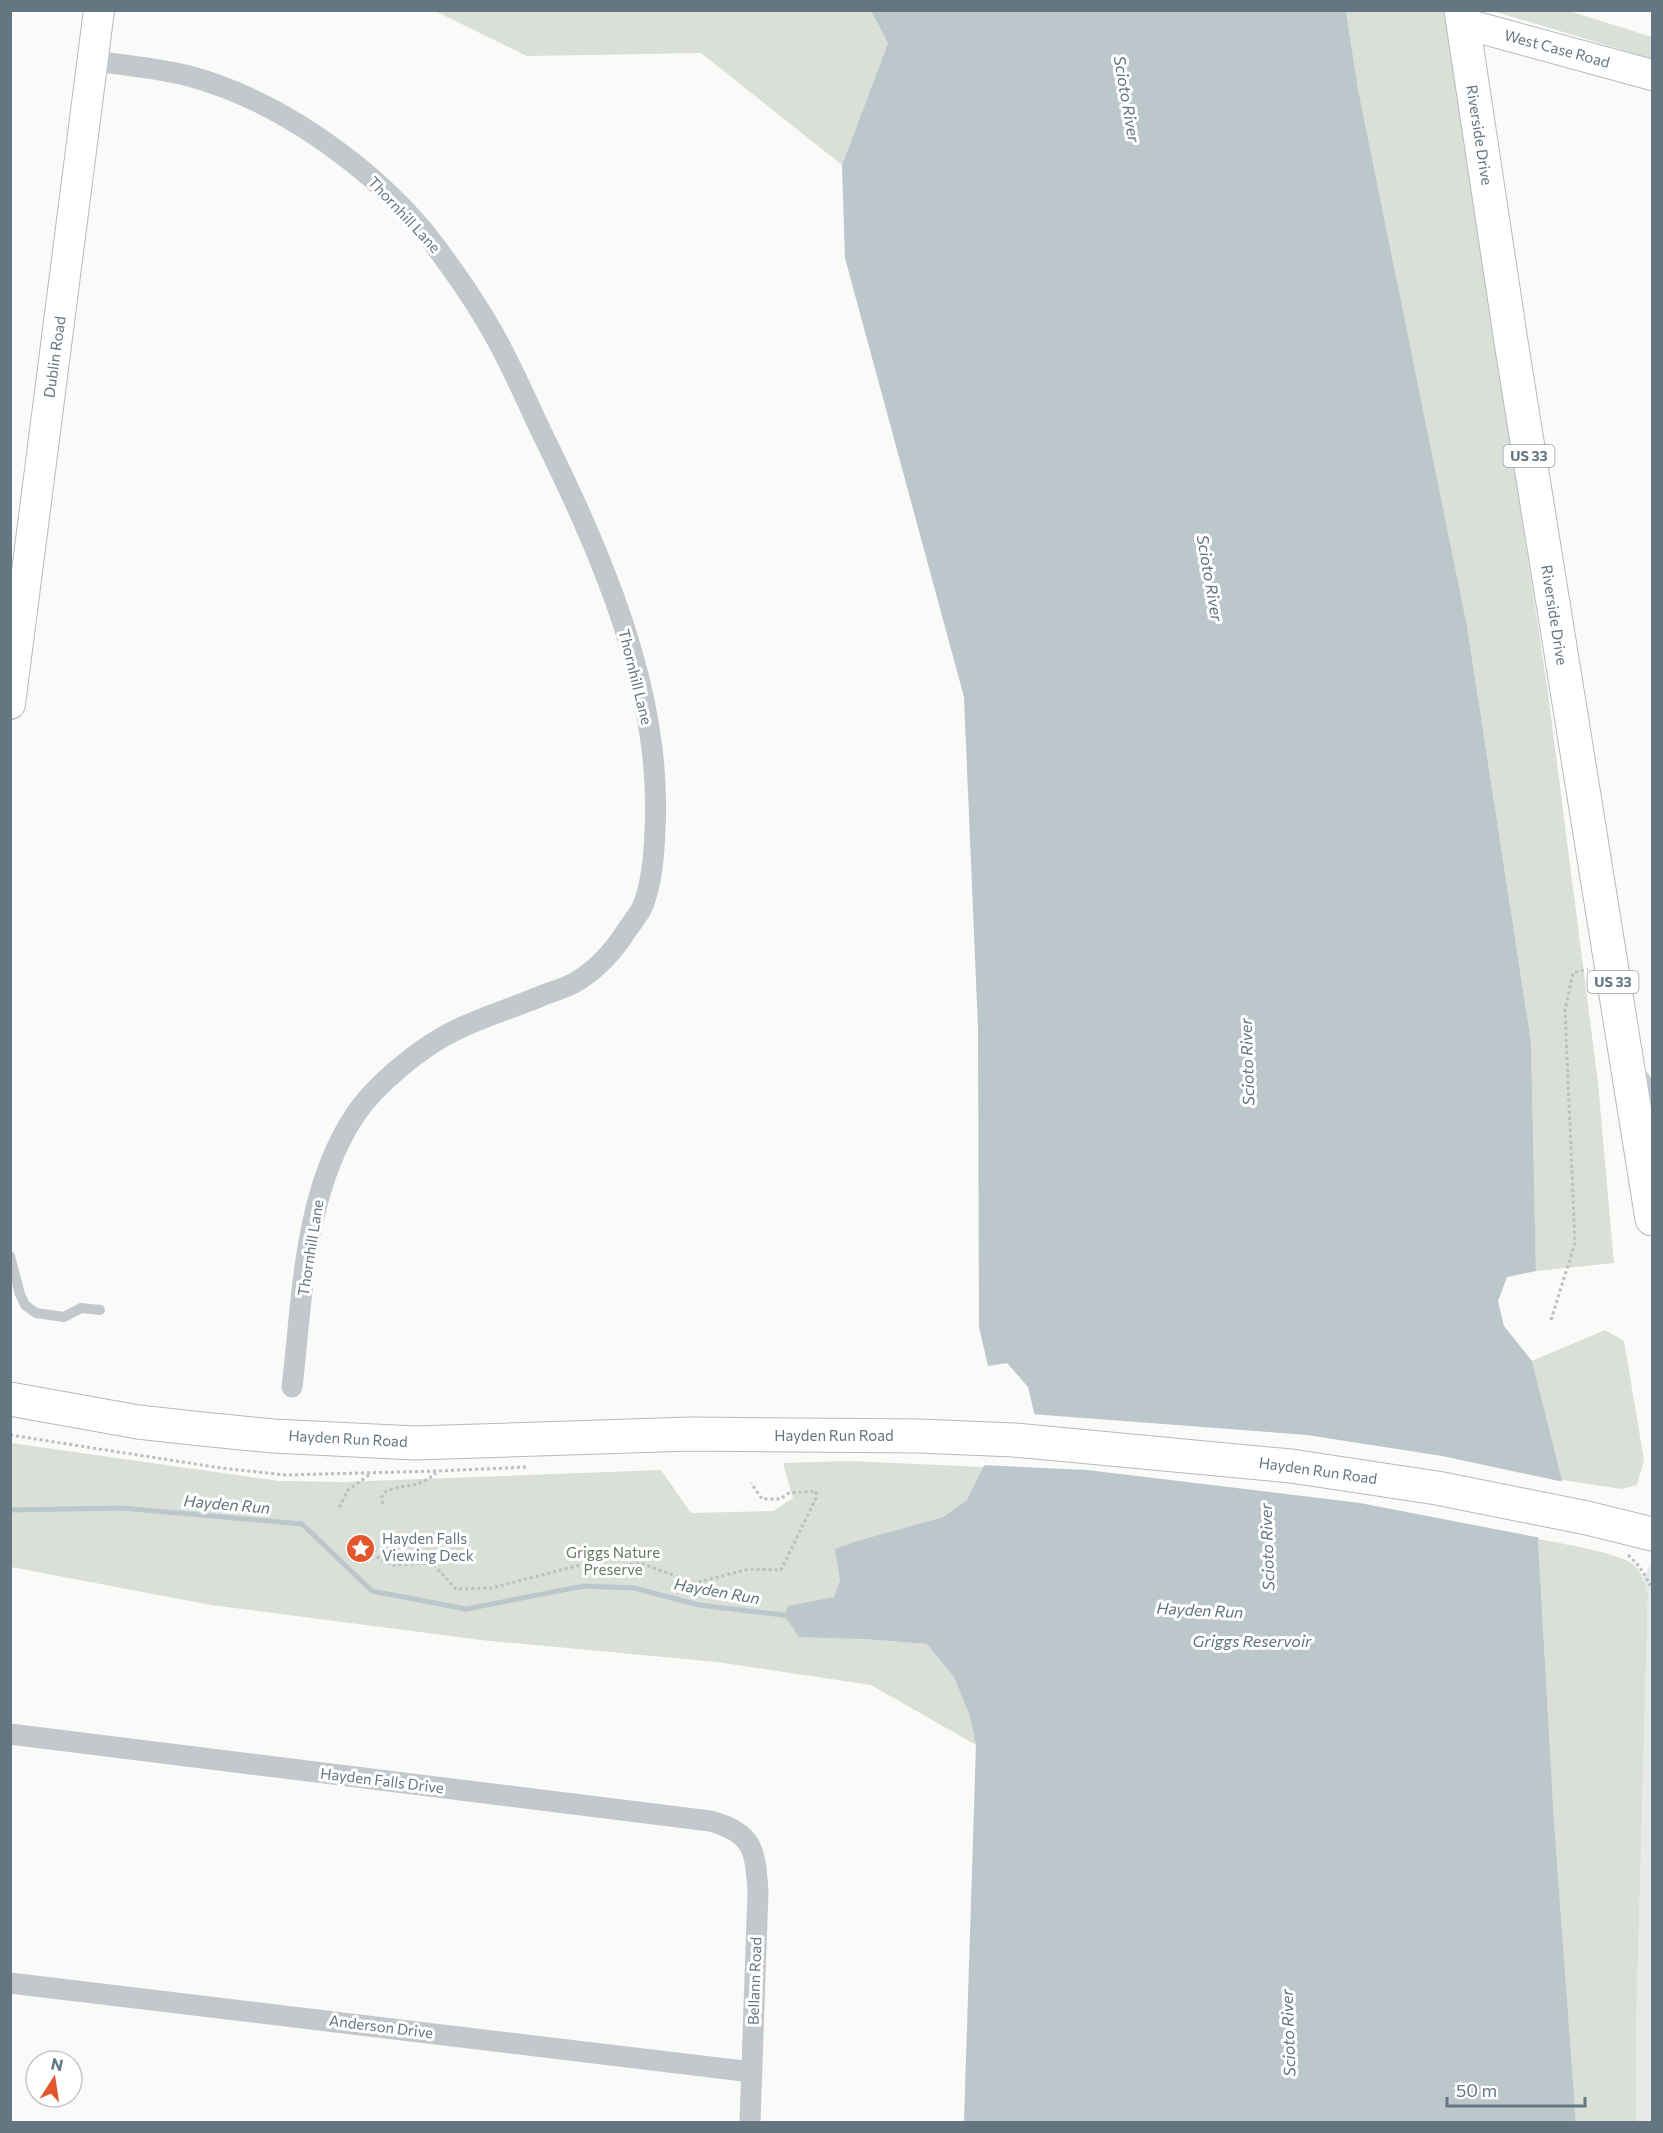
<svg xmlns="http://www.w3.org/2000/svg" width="1663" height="2133" font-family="Commissioner,sans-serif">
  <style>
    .built { fill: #e8e9e9 }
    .green { fill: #dadfd7 }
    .water { fill: #bbc7cb }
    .pier { fill: #fafaf8 }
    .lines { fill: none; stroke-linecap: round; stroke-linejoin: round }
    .stream { stroke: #bbc7cb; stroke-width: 5 }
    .secondary-casing { stroke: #b3babf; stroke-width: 32 }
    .primary-casing { stroke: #b5babe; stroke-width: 35 }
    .path { stroke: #bbbfc2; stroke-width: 3; stroke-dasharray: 3 3; stroke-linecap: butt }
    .service { stroke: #c3c8cc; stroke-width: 10 }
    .minor { stroke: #c3c8cc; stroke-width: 21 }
    .secondary { stroke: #fff; stroke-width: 30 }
    .primary { stroke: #fff; stroke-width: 33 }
    .labels { text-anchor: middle; stroke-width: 6; stroke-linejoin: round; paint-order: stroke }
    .shield { fill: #fff; stroke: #939fa8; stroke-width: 1.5 }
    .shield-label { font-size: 14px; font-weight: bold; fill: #657683 }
    .street-label { font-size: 15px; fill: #657683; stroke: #fff }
    .poi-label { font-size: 15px; fill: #657683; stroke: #fff; text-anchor: start }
    .park-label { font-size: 15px; fill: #687a64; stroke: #fff }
    .water-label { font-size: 16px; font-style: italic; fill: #60757c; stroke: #fff }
  </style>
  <rect width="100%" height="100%" fill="#fafaf8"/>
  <path class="built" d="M1652,1561v561h-16v-90l12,-437 -5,-17z"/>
  <path class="green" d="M435,11h436l17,32 -46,122 -141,-112 -174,3z
    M1346,11h100l102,682 50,390 16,180 -78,8 -5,-229 -64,-416 -109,-537z
    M1493,11h76l83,26v22z
    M1605,1330l19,11 20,119 -7,25 -15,4 -60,-9 -30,-119z
    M11,1443l268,38 62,1 320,-12 30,43 82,-2 20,-13 -10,-35 66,-2 134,6 -16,33 -24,17 -86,24 -17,39 -6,18 -45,8 75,33 63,5 27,33 16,40 6,28 -105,-60 -154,-23 -236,-22 -270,-35 -200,-38z
    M1538,1539c20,4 83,14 96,26 8,7 11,19 14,29l-12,438v90h-60l-22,-301z"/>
  <path class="water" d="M871,11h475l12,78 109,537 64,416 5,229 -29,6 -9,24 6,25 28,35 30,119 -24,59 16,282 22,301h-612l12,-377 -6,-28 -16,-40 -27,-33 -63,-5 -65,-2 -14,-21 3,-10 46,-9 6,-17 -5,-31 22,-8 86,-24 24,-17 16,-33 12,-14 45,-15 -12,-51 -21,-24 -19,3 -9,-39 -1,-298 -14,-332 -119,-439 -3,-93 46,-122z"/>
  <path class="pier" d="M1031,1414l276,21 135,21 122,26 -23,56 -181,-35 -273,-33 -106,-5 13,-15 42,-13z"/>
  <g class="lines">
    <path class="stream" d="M10,1510l112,-2 180,16 70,67 94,18 118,-23 50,2 65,17 92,11"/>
    <defs>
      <path id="secondary" d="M1462,23l190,52
        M10,704l89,-694"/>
      <path id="primary" d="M1461,10l51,338 140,871
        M10,1399l128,23 64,7 71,7 142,7 275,-9 230,2 94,4 277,26 146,22 150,30 65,16"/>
    </defs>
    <use href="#secondary" class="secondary-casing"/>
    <use href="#primary" class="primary-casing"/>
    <path class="path" d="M1551,1320l24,-77 -10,-233 8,-37 15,-4
      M10,1435l211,33 64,7 152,-4 91,-4
      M383,1504l-1,-7 3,-5c20,-10 29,-1 51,-19
      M339,1507l9,-17 21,-15
      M361,1548l31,17 40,-2 24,26 36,-1 88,-23 35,2 25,-4 55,20 54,-14 32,1 35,-72v-7l-27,2 -9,6h-18l-11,-16
      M1628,1555c10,9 16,17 21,29l3,1"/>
    <path class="service" d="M10,1256l10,38 5,11 11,8 28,4 17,-9 19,2"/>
    <path class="minor" d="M93,61c32,4 65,7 96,15 59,16 116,49 163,86 28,22 60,53 81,81 21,28 42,58 59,88 18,31 32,64 47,96 60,122 124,263 116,403 -1,25 -3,54 -13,78 -4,7 -10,15 -15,22 -12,19 -29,38 -48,50 -10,7 -22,10 -33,14 -30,13 -62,22 -90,36 -34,16 -80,54 -101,85 -52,79 -52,181 -63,272
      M1632,1069l20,29
      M10,1734l700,87c44,12 45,29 48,70l-8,231
      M10,1983l742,89"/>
    <use href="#secondary" class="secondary"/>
    <use href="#primary" class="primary"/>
  </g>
  <defs>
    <symbol id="sight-disc" viewBox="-11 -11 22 22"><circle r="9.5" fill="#e4572e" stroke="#fff"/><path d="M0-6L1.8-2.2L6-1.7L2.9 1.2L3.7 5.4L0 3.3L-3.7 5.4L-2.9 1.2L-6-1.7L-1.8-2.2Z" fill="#fff"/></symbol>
  </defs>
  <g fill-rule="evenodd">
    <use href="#sight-disc" x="344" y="1532" width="33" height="33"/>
  </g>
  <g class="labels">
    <g class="shield">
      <rect x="1503.5" y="445" width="51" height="22" rx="4.5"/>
      <rect x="1587.5" y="971" width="51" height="22" rx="4.5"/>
    </g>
    <g class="shield-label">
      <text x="1529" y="461">US 33</text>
      <text x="1613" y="987">US 33</text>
    </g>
    <g class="street-label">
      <text transform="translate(1557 49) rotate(15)" y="5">West Case Road</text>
      <text transform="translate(1479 135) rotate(81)" y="5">Riverside Drive</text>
      <text transform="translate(404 215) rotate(47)" y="5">Thornhill Lane</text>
      <text transform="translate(55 357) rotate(-82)" y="5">Dublin Road</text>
      <text transform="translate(1554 615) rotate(81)" y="5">Riverside Drive</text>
      <text transform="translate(635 677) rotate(76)" y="5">Thornhill Lane</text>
      <text transform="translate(311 1248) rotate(-81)" y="5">Thornhill Lane</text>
      <text x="834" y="1441">Hayden Run Road</text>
      <text transform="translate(348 1439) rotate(3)" y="5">Hayden Run Road</text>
      <text transform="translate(1318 1471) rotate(8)" y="5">Hayden Run Road</text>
      <text transform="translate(382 1781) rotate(7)" y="5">Hayden Falls Drive</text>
      <text transform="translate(755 1981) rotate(-88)" y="5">Bellann Road</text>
      <text transform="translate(381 2027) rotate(7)" y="5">Anderson Drive</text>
    </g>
    <g class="poi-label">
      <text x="382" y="1544">Hayden Falls<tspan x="382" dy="17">Viewing Deck</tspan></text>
    </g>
    <g class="park-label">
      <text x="613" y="1558">Griggs Nature<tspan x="613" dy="17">Preserve</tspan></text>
    </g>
    <g class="water-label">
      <text transform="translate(1127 99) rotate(80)" y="6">Scioto River</text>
      <text transform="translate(1210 578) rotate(80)" y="6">Scioto River</text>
      <text transform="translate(1247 1062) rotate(-92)" y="6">Scioto River</text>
      <text transform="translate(227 1504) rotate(5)" y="6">Hayden Run</text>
      <text transform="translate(1267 1547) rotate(-92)" y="6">Scioto River</text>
      <text transform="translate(717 1591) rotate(10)" y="6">Hayden Run</text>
      <text transform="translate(1200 1610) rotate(3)" y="6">Hayden Run</text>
      <text x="1252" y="1647">Griggs Reservoir</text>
      <text transform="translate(1288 2033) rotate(-92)" y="6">Scioto River</text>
    </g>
  </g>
  <rect width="1663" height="2133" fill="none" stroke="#657683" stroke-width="24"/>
  <g transform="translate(54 2079) rotate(12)"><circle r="28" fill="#ffffff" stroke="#c1c8cd" stroke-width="1.5"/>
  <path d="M0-4.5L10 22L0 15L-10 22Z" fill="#e4572e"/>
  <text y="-9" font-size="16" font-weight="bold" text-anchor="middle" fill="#657683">N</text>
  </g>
  <path d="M1447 2097v9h138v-9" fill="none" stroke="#657683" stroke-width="3"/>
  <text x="1456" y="2097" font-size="18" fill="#657683" stroke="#ffffff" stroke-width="4.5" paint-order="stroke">50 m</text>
</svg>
